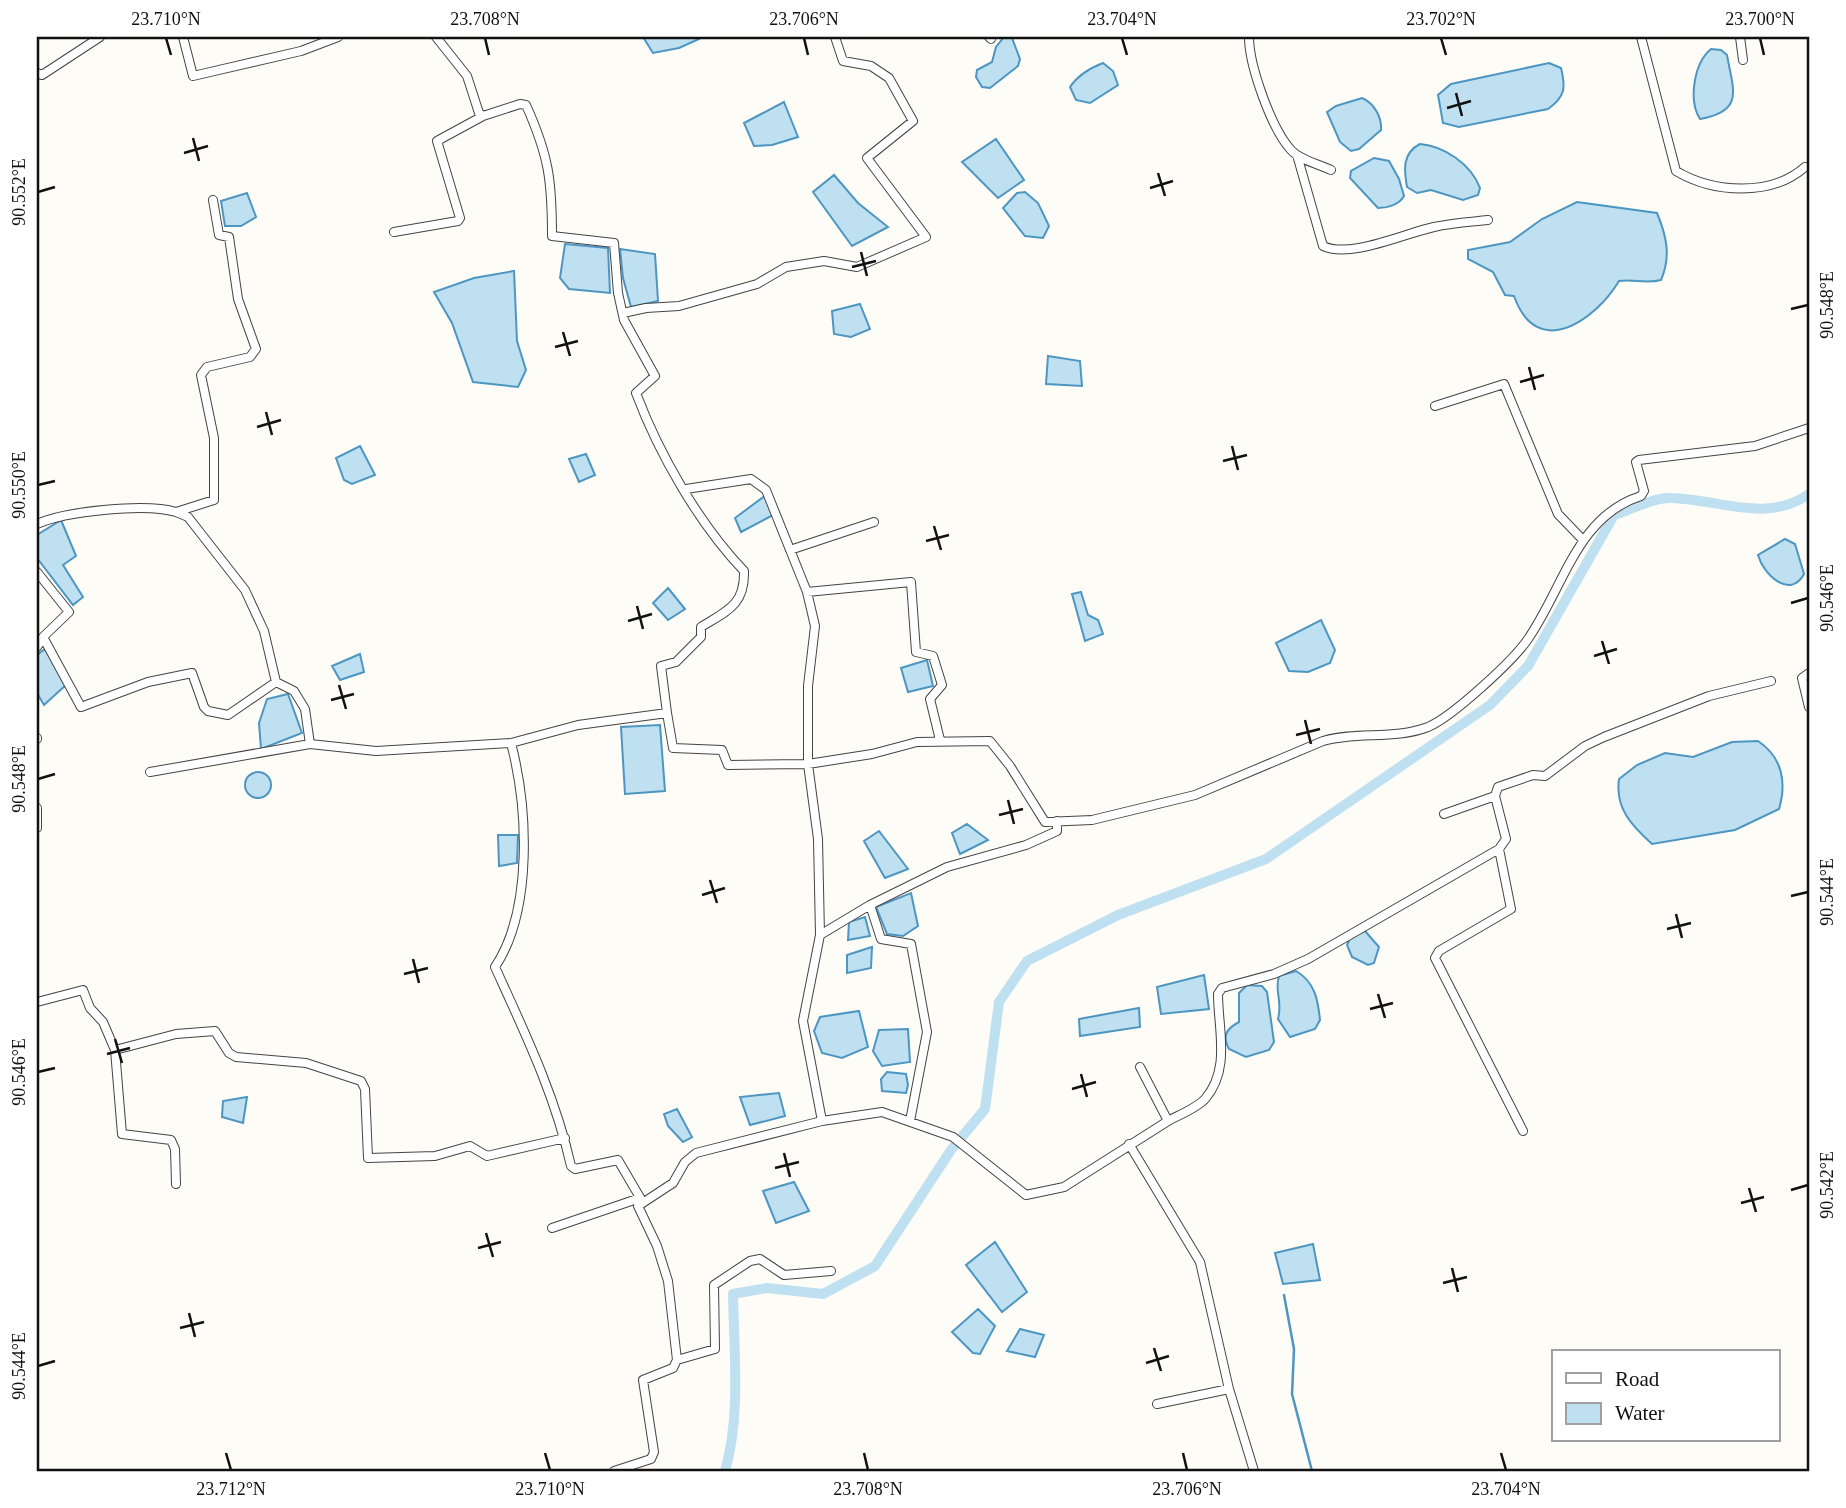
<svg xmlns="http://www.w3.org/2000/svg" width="1846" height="1508" font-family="'Times New Roman',serif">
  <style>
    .water { fill: #bfe0f1; stroke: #4d96c1; stroke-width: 2 }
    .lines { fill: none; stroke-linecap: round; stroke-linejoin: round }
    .stream { stroke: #4d96c1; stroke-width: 2.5 }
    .canal { stroke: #bfe0f1; stroke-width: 10 }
    .street-casing { stroke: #444; stroke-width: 10 }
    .street { stroke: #fff; stroke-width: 8 }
    .ticks { fill: none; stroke: #111; stroke-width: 2.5 }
    .neatline { fill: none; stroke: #111; stroke-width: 2.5 }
    .ticks-label { font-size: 18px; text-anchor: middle; fill: #111 }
  </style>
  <rect width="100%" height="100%" fill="#fefcf6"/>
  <path class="water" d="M643,37h55l1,2 -20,9 -26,5z
    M1004,37l8,1 8,21 -2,7 -28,22 -8,-1 -6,-10 1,-7 15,-8 4,-15z
    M1711,49l10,1 6,5c6,35 18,56 -27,64 -12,-19 -6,-56 11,-70z
    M1103,63l10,8 5,14 -28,18 -14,-3 -6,-13c8,-12 20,-19 33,-24z
    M1549,63l12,5c5,20 4,29 -13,41l-89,18 -16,-4 -5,-28 13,-11z
    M1362,98c12,5 20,19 19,32l-22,19 -8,2 -11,-9 -13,-30 9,-6z
    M784,102l14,35 -26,8 -18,1 -10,-23z
    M996,139l28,41 -26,18 -36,-36z
    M1420,144c24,2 51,20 60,44l-2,7 -15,5 -32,-10 -14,3 -10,-6c-3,-17 -5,-34 13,-43z
    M1374,158l15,3 10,18 5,17c-5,9 -17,12 -26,12l-28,-30 1,-7z
    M834,175l24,28 30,24 -36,19 -39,-54z
    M1025,192l13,11 11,23 -6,12 -18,-2 -22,-28 14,-15z
    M247,193l9,24 -15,9h-16l-4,-25z
    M1577,202l80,11c10,24 14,44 4,67 -15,4 -27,-1 -42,1 -24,40 -82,80 -105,15l-9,-1 -12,-23 -25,-13v-9l42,-8 32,-23z
    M565,244l43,4 2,45 -41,-4 -9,-11z
    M620,249l35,5 3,47 -27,6 -8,-29z
    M514,271l3,70 9,29 -8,17 -45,-5 -21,-59 -18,-31 40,-14z
    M860,304l10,25 -19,8 -17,-3 -2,-23z
    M1048,356l32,5 2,25 -36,-2z
    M360,446l15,29 -23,9 -8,-4 -8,-22z
    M586,454l9,21 -16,7 -10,-23z
    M766,495l9,19 -34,18 -6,-14z
    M61,520l15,36 -13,9 20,32 -10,8 -36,-47v-23z
    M1785,539l10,5 9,30c-14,26 -41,0 -46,-19z
    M668,588l17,21 -17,11 -15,-17z
    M1081,592l7,23 10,5 5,14 -18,7 -13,-47z
    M1321,620l14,30 -5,13 -22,9 -19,-1 -13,-28z
    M45,649l22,35 -23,21 -7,-12v-38z
    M360,654l4,18 -24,8 -8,-14z
    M927,660l6,26 -25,6 -7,-24z
    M288,694l14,39 -41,16 -2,-26 8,-24z
    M660,725l5,66 -40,3 -4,-67z
    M1758,741c24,16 29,41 21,68l-44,21 -83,14c-21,-19 -37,-36 -33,-65l18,-14 28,-12 28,4 39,-15z
    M245 785a13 13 0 1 1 26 0a13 13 0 1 1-26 0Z
    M967,824l21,16 -28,14 -8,-21z
    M879,831l29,38 -23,9 -21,-37z
    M498,835h20l-1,28 -18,3z
    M911,893l7,33 -15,10 -16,-2 -11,-27z
    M865,917l5,19 -22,4 1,-18z
    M1365,931l14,16 -5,16 -6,2 -16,-8 -5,-12 4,-9z
    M872,947l-1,21 -24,5v-18z
    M1296,971c19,11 22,29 24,49l-5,9 -25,8 -12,-18c5,-18 -4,-28 1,-43z
    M1204,975l5,34 -48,5 -4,-27z
    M1247,985l15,1 5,6 7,50 -5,8 -23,7 -17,-8c-7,-13 -3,-20 10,-27v-29z
    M1139,1008l1,19 -60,9 -1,-17z
    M859,1011l9,36 -26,11 -20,-5 -8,-22 6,-14z
    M908,1029l2,33 -28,4 -9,-15 6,-21z
    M887,1072l19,2 2,11 -2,8 -24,-2 -1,-12z
    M779,1093l6,23 -35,9 -10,-28z
    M247,1097l-4,26 -21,-6 1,-16z
    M677,1109l15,28 -9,5 -15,-16 -4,-12z
    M794,1182l15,29 -33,12 -13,-32z
    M995,1242l32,50 -25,20 -36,-47z
    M1313,1244l7,36 -37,4 -8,-31z
    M978,1309l17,17 -15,28 -7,-1 -21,-21z
    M1020,1329l24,6 -9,22 -28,-6z"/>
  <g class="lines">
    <path class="stream" d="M1284,1295l10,54 -2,45 20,77"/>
    <path class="canal" d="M725,1471c16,-55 9,-119 8,-177l34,-6 56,6 52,-28 76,-116 34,-41 14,-107 28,-41 91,-46 148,-56 224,-154 38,-39 86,-151c17,-5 40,-18 57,-17 48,1 95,26 138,-4"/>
    <defs>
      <path id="street" d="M183,37l10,39 108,-25 37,-14
        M436,37l31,39 12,37 4,3 37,-12 6,1c23,51 26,76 26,131l62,7 4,50 6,27 31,56 -19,17c23,61 63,131 108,178 1,34 -17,40 -43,56v10l-25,25 -15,4 6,47
        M989,37l2,2
        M1249,37c0,28 22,91 42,113 9,10 27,14 40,20
        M1641,37l35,134c37,22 95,26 129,-4
        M1740,37l3,23
        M37,73l5,2 58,-38
        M1297,155l26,91c27,13 82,-13 111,-19 18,-4 36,-5 54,-7
        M394,232l64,-11 2,-3 -23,-77 46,-25
        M623,313l23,-5 33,-2 78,-22 29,-17 38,-6 33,6 69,-30 -59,-79 46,-37 -24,-43 -18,-12 -28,-5 -8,-24
        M1435,406l69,-22 54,130 25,26
        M686,489l65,-10 15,11 41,102 104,-10 5,70 17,4 9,29 -12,14 10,41
        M37,524c29,-13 109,-21 139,-12
        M790,550l84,-28
        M37,572l32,40 -26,25 38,70 67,-25 44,-9 12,34 4,4 20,4 48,-33
        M807,592l8,34 -7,60v78l10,75 2,96 50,-30 11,34 30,5 16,88 -17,89
        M37,647l6,-10
        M1809,673l-7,5 7,29
        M37,738v1
        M511,743c17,65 22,167 -16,224 30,66 60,128 76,199l4,3 43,-9 24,41
        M310,744l66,7 135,-8 67,-18 89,-12 6,35 49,2 6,15 80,-1 64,-10 45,-12 73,-1 20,25 35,56 47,-2 103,-25 128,-54c35,-10 71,-1 105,-14 24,-10 85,-66 100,-88 36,-52 49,-123 113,-143l3,-5 -8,-29 3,-2 116,-14 54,-18
        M150,772l160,-28 -5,-35 -11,-18 -18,-9 -12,-51 -19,-41 -57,-73 -12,-5 38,-12v-62l-13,-63 6,-8 43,-10 6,-8 -18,-50 -9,-62 -10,-2 -6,-35
        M37,808v20
        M1444,814l51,-18
        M1499,849l12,60 -72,42 -4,7 88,173
        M870,905l77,-38 79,-22 31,-14v-10
        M820,935l-17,86 19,100
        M37,1002l46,-12 7,18 13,14 12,28 61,-16 39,-3 14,22 7,4 70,6 55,18 4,8 3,69 67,-2 35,-10 17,10 78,-18
        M115,1050l7,84 49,6 4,9 1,35
        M1140,1067l28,54c11,-6 29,-13 37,-22 26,-30 13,-70 13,-105l4,-6 52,-14 34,-15 191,-110 7,-10 -11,-43 3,-9 35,-12 12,1 40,-30 19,-9 105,-41 62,-15
        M1129,1144l71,118 29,127 25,82
        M552,1228l88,-30
        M831,1271l-47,4 -24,-16 -10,2 -36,24 1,64 -38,11 -9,-79 -11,-35 -19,-40 35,-23 12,-21 11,-9 126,-32 60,-9 71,25 73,58 38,-8 104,-66
        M1157,1404l72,-15
        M614,1471l37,-12 3,-7 -11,-72 30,-12 4,-8"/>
    </defs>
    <use href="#street" class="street-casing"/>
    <use href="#street" class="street"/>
  </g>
  <path class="ticks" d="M166,38l5,17M485,38l4,17M804,38l4,17M1122,38l5,17M1441,38l5,17M1760,38l4,17M1456,93l6,23M1447,108l24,-7M193,138l6,23M184,153l24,-7M1158,173l7,23M1150,188l23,-7M38,192l17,-5M861,252l6,24M852,267l24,-6M1791,309l17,-4M563,332l7,24M555,347l23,-6M1529,367l6,23M1520,382l24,-7M266,412l6,23M257,427l24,-7M1232,446l6,24M1223,461l24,-6M38,485l17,-4M934,526l7,24M926,541l23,-6M1791,603l17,-5M637,606l6,23M628,621l24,-7M1602,641l7,23M1594,656l23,-7M339,685l7,24M331,700l23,-6M1305,720l6,24M1296,735l24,-6M38,779l17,-5M1008,800l6,24M999,815l24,-6M710,880l7,23M702,895l23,-7M1791,896l17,-4M1676,914l6,24M1667,929l24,-6M413,959l6,24M404,974l24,-6M1378,994l7,24M1370,1009l23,-6M115,1039l7,24M107,1054l23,-6M38,1072l17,-4M1081,1074l6,23M1072,1089l24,-7M784,1153l6,24M775,1168l24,-6M1749,1188l7,24M1791,1190l17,-5M1741,1203l23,-6M486,1233l7,24M478,1248l23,-6M1452,1268l6,24M1443,1283l24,-6M189,1313l6,24M180,1328l24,-6M1154,1348l7,23M1146,1363l23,-7M38,1366l17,-5M226,1453l5,17M545,1453l5,17M864,1453l4,17M1183,1453l4,17M1501,1453l5,17"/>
  <rect width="1846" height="1508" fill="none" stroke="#ffffff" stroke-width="77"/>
  <rect x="1552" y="1350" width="228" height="91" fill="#ffffff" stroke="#a0a0a0" stroke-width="2"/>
  <rect x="1566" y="1373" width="35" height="10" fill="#ffffff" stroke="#a0a0a0" stroke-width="2"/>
  <text x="1615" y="1386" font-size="21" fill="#111111">Road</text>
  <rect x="1566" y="1403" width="35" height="21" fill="#bfe0f1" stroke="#a0a0a0" stroke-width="2"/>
  <text x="1615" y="1420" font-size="21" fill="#111111">Water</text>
  <rect x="38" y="38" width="1770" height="1432" class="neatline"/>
  <g class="ticks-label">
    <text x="166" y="25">23.710°N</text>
    <text x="485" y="25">23.708°N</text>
    <text x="804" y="25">23.706°N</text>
    <text x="1122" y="25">23.704°N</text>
    <text x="1441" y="25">23.702°N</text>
    <text x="1760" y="25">23.700°N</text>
    <text transform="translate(19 192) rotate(-90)" y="6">90.552°E</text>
    <text transform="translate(1827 305) rotate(-90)" y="6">90.548°E</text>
    <text transform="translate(19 485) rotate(-90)" y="6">90.550°E</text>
    <text transform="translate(1827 598) rotate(-90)" y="6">90.546°E</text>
    <text transform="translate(19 779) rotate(-90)" y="6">90.548°E</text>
    <text transform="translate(1827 892) rotate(-90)" y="6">90.544°E</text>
    <text transform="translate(19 1072) rotate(-90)" y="6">90.546°E</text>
    <text transform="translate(1827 1185) rotate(-90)" y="6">90.542°E</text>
    <text transform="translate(19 1366) rotate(-90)" y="6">90.544°E</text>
    <text x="231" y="1495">23.712°N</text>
    <text x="550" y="1495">23.710°N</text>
    <text x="868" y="1495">23.708°N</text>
    <text x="1187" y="1495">23.706°N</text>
    <text x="1506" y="1495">23.704°N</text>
  </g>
</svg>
